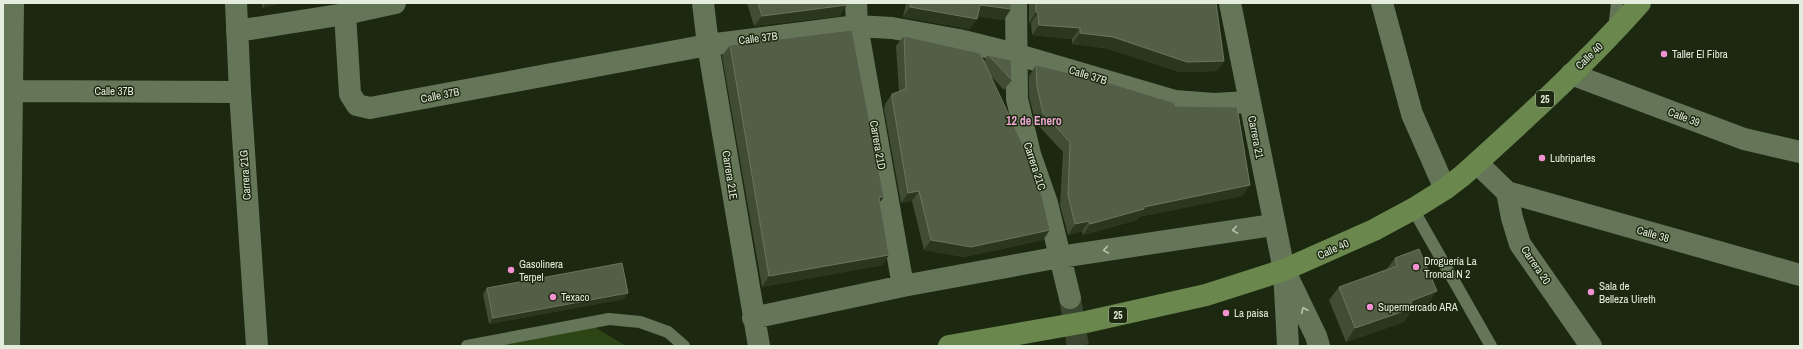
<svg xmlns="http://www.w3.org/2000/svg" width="1803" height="349" font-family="'Archivo Narrow',sans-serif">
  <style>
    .green { fill: #2d4415 }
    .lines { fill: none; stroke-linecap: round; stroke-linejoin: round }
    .minor-tunnel { stroke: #3a462f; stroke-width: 22; stroke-dasharray: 22 11; stroke-linecap: butt }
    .service { stroke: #657558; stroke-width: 12 }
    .minor { stroke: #657558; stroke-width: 22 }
    .tertiary { stroke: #657558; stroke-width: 22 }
    .trunk { stroke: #6a884e; stroke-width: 22 }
    .wall { fill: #404d34 }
    .shaded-wall { fill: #2a371e }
    .building { fill: #525e46; stroke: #69755e }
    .oneway { stroke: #b8c3ae }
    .poi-dot { fill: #f491d3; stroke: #1c2910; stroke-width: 1.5 }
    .labels { text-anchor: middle; stroke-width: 3; stroke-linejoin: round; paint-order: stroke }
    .shield { fill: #1c2910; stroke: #a8b2a0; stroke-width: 1 }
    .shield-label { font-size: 10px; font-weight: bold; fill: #e4eddd }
    .street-label { font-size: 11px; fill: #e4eddd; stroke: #1c2910 }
    .poi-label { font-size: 11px; fill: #e4eddd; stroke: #1c2910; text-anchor: start }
    .neighbourhood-label { font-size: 12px; font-weight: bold; fill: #eca6d3; stroke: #1c2910 }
  </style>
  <rect width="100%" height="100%" fill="#1c2910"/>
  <path class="green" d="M588,323l38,23h-148z"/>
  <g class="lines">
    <path class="minor-tunnel" d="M1070,298l8,48"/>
    <path class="service" d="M1614,30l3,-27
      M1413,209l78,137
      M467,346l142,-27 31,3 28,10 16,14"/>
    <path class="minor" d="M236,3l4,89 17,254
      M703,3l5,42 51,301
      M856,3l1,23 46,260
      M1016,3l1,96 13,55 17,49 23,95
      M1382,3l30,111 33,75
      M345,14l5,80 7,11 13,3 338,-63 149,-19 35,2 67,12 56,14 160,47 39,3 35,-2
      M237,31l108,-17 50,-11
      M1571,74l173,65 56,13
      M12,91l228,1
      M1477,163l30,29 5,26 8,26 71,102
      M1507,192l293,83
      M753,318l150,-32 157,-29 213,-32
      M9,346l4,-343"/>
    <path class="tertiary" d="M1230,3l54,267 4,76
      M1288,278l28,58 3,10"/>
    <path class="trunk" d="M949,346l137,-24 120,-27 78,-25 90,-40 39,-21 32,-20 17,-13c61,-55 123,-111 178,-173"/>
  </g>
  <path class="wall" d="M262,3h20l-20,5z
    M747,3h99l-6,13 -86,10z
    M906,3h105l-7,17 -27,-4 -7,13 -67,-12z
    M1029,3h187l8,58 -7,10 -37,1 -75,-24 -33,-4v-5l-40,-4 -1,-12h-2z
    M904,36l80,25 4,-6 24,25 -8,10 -14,-15 53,165 -79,17 -40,-7 -12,-49 -11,2 -17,-94 1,-5 7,-10 7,-2 -3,-46z
    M730,45l154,152 -4,5 9,53 -7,10 -120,22 -40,-231z
    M1036,65l139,41 75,79 -8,11 -104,21 -1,3 -54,15 -1,-4 -14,4 -8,-30 3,-53 -27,-29 -7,-26v-21z
    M1395,258l33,46 -17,7 -7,11 -58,20 -17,-42 10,-13 48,-18z
    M487,288l137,11 -135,25 -6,-30z"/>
  <path class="shaded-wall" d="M266,3h16l-20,5z
    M847,5l-7,11 -86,10 8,-10z
    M980,5l31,4 -7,11 -32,-4z
    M910,7l67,12 -7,10 -67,-12z
    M1036,12l2,1 -7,10h-2z
    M1039,25l41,3 -8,11 -40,-4z
    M1080,33l33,4 111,24 -7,10 -37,1 -75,-24 -33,-4z
    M1250,185l-8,11 -104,21 -1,3 -54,15 7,-11 54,-17z
    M919,191l-7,10 -11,2 7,-10z
    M879,197h5l-8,10z
    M1089,221l-7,10 -14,4 7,-11z
    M1050,230l-7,10 -79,17 -40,-7 7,-10z
    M889,255l-7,10 -120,22 7,-11z
    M1437,291l-9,13 -17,7 -7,11 -58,20 9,-14 56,-27z
    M628,293l-4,6 -135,25 4,-6z"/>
  <path class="building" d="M758,3h88l1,2 -85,11z
    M911,3h100v6l-31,-4 -3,14 -67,-12z
    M1036,3h180l8,58 -37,1 -74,-25 -33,-4v-5l-41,-3 -1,-12 -2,-1z
    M852,30l32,167h-5l10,58 -120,21 -39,-231z
    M904,36l76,17 48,103 14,40 8,34 -79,17 -40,-7 -12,-49 -11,2 -16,-95v-4l14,-5z
    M988,55l23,5 1,20z
    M1036,65l67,16 72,22v3l62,1 13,78 -106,22v2l-54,15 -1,-3 -14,3 -7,-29 2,-53 -27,-29 -6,-26z
    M1419,249l18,42 -26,10 2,7 -58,20 -16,-41 58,-21 -2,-8z
    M622,263l6,30 -135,25 -6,-30z"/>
  <defs><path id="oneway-chevron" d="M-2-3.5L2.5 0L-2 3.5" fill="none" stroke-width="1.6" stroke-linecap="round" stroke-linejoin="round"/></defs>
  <g class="oneway">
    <use href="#oneway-chevron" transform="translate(1235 230) rotate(171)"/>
    <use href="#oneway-chevron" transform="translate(1106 250) rotate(171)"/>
    <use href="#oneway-chevron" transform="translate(1304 310) rotate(-116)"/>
  </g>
  <g class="poi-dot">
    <circle cx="1664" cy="54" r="4"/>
    <circle cx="1542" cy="158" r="4"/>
    <circle cx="1416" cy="267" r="4"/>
    <circle cx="511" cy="270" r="4"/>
    <circle cx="1591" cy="292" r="4"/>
    <circle cx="553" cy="297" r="4"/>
    <circle cx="1370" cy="307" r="4"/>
    <circle cx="1226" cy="313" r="4"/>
  </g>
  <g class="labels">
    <g class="shield">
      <rect x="1536" y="91" width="18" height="16" rx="3"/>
      <rect x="1109" y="307" width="18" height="16" rx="3"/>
    </g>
    <g class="shield-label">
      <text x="1545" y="103">25</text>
      <text x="1118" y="319">25</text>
    </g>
    <g class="street-label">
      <text transform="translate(758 38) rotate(-7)" y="4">Calle 37B</text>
      <text transform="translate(1589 56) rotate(-44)" y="4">Calle 40</text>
      <text transform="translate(1088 75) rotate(17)" y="4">Calle 37B</text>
      <text x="114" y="95">Calle 37B</text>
      <text transform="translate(440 95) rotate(-11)" y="4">Calle 37B</text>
      <text transform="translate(1684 117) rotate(21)" y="4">Calle 39</text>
      <text transform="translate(1256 137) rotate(79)" y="4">Carrera 21</text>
      <text transform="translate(878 145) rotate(80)" y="4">Carrera 21D</text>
      <text transform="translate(1035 166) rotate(72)" y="4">Carrera 21C</text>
      <text transform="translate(245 175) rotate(-94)" y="4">Carrera 21G</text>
      <text transform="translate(730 175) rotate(81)" y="4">Carrera 21E</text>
      <text transform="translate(1653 234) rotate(16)" y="4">Calle 38</text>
      <text transform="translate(1333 249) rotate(-24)" y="4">Calle 40</text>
      <text transform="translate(1536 265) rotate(56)" y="4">Carrera 20</text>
    </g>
    <g class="poi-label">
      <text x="1672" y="58">Taller El Fibra</text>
      <text x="1550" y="162">Lubripartes</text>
      <text x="1424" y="265">Droguería La<tspan x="1424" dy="13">Troncal N 2</tspan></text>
      <text x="519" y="268">Gasolinera<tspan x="519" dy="13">Terpel</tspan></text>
      <text x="1599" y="290">Sala de<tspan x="1599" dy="13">Belleza Uireth</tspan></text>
      <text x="561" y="301">Texaco</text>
      <text x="1378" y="311">Supermercado ARA</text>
      <text x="1234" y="317">La paisa</text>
    </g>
    <g class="neighbourhood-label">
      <text x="1034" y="125">12 de Enero</text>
    </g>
  </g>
  <rect width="1803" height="349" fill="none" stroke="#e4eddd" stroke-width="8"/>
</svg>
